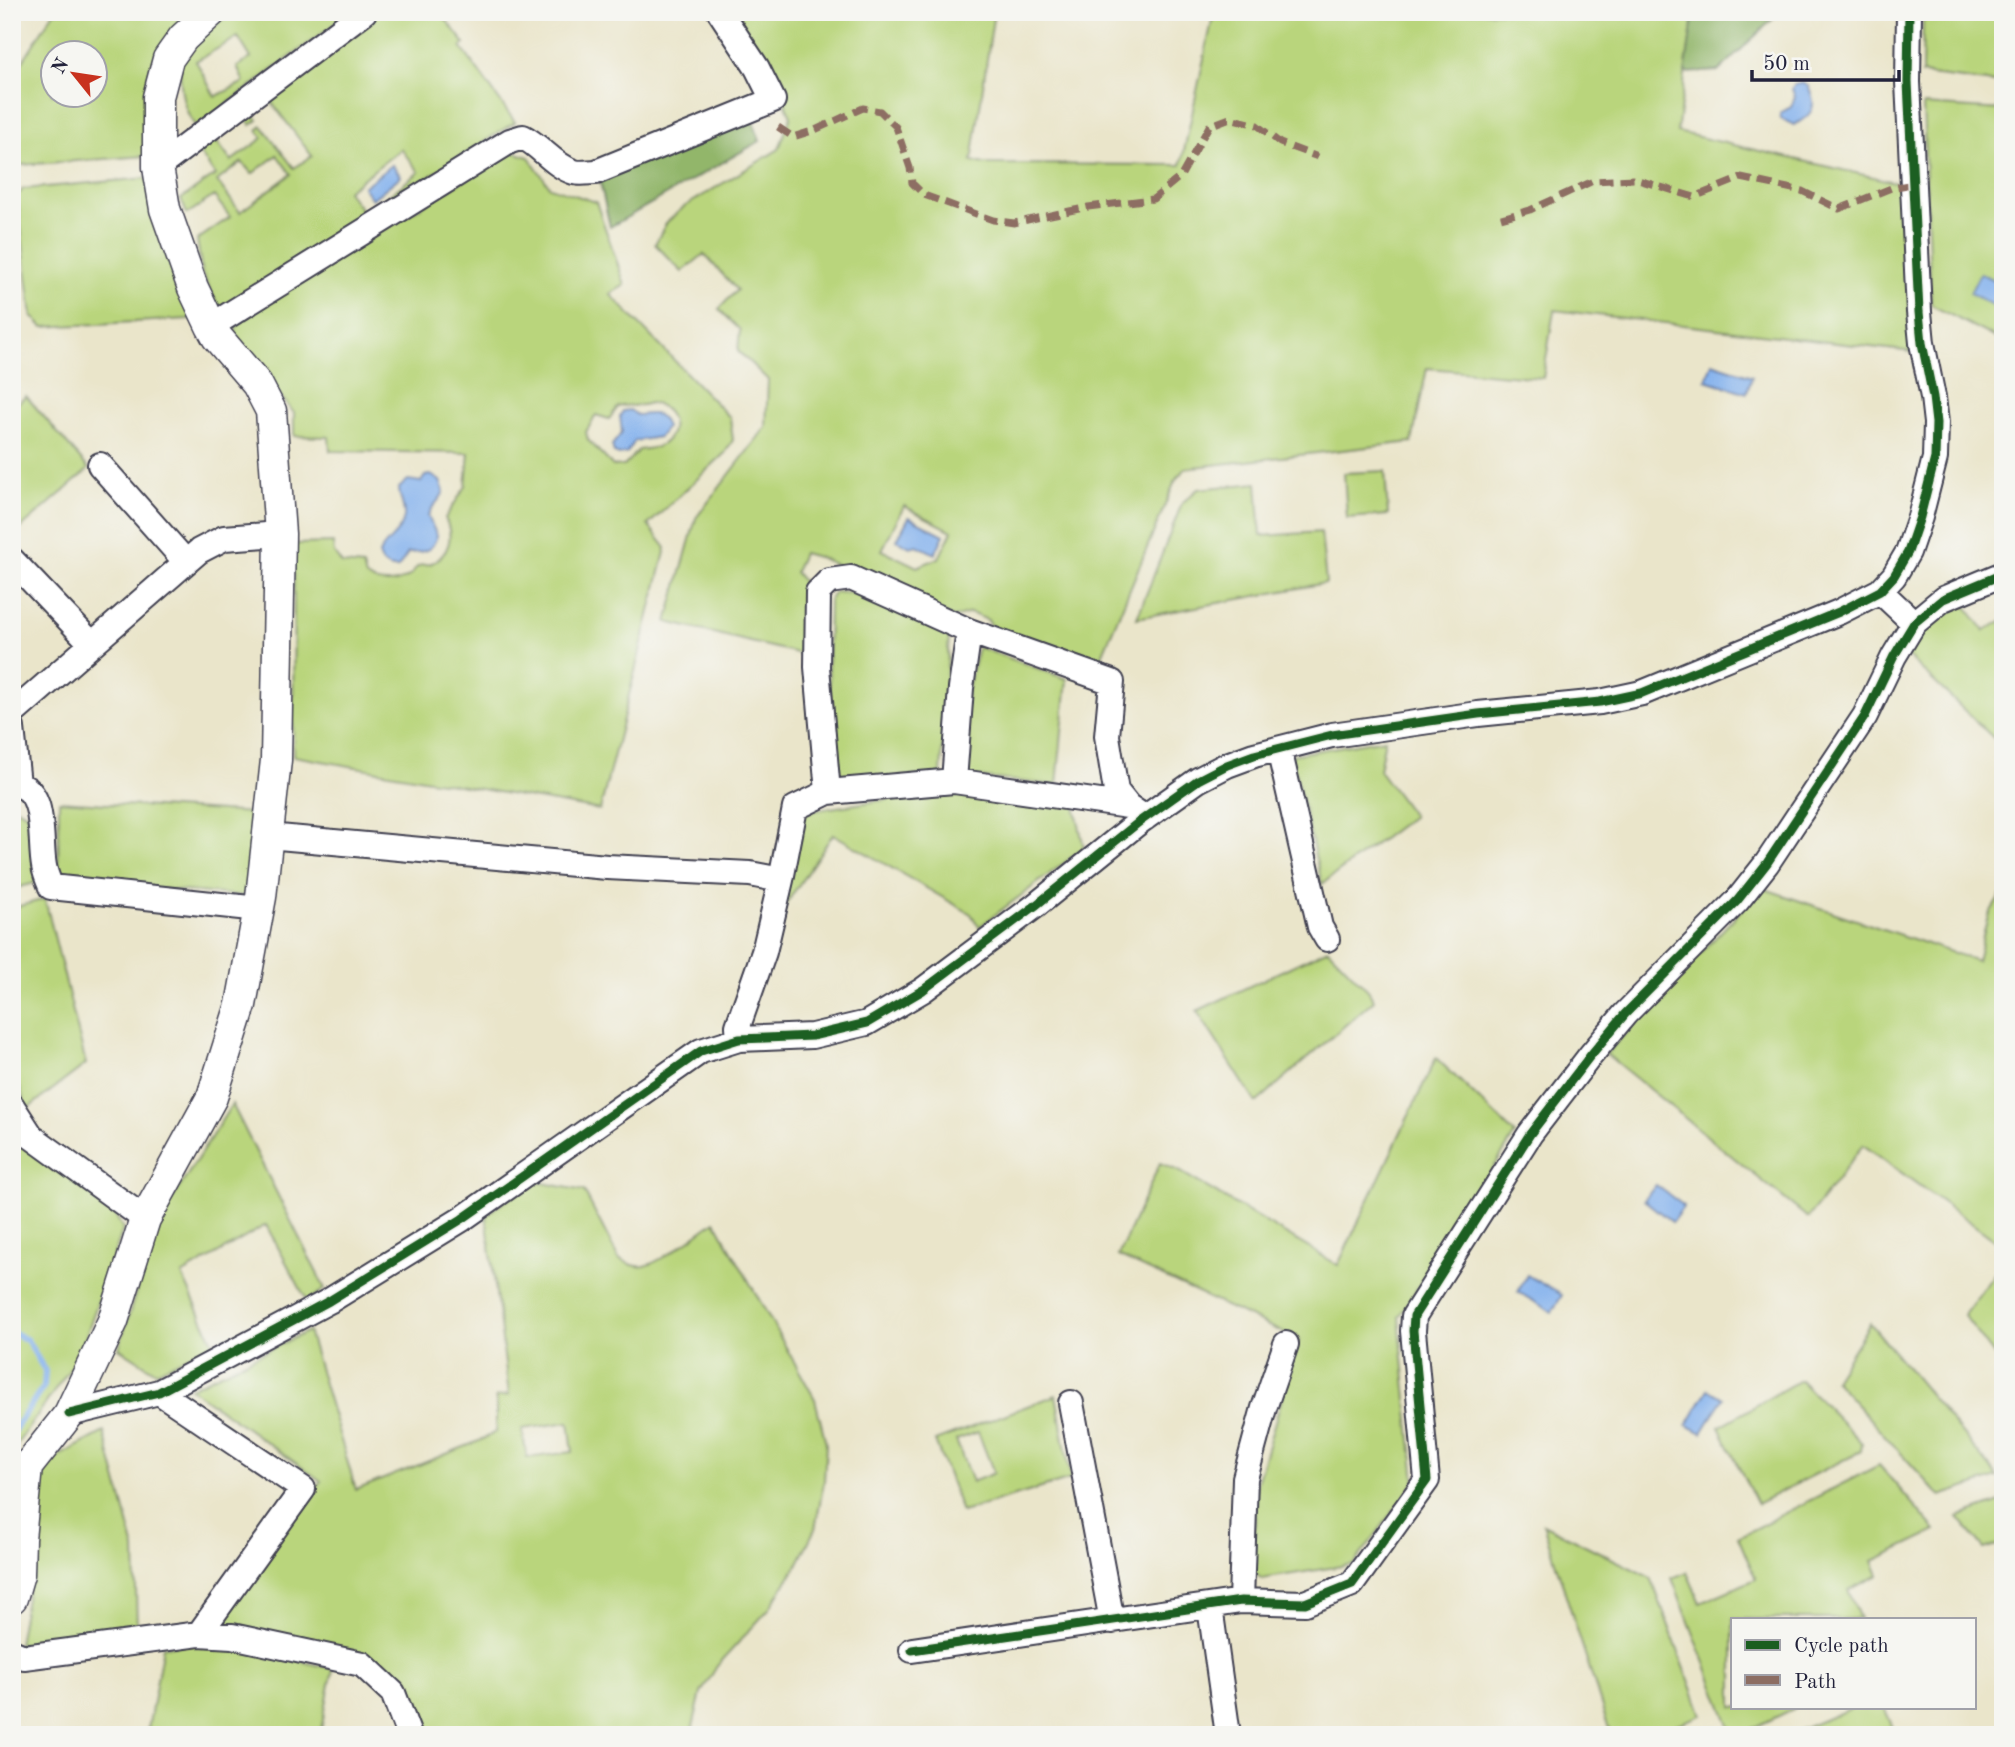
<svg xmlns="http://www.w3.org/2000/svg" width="2015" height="1747" font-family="'Old Standard TT',serif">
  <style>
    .green { fill: #b9d57b; stroke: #6e7c5b; stroke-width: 2; fill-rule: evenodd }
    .forest { fill: #92b66b; stroke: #5a6c53; stroke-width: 2 }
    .water { fill: #83b1ed; stroke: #526a94; stroke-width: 2 }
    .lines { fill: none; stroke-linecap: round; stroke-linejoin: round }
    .stream { stroke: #83b1ed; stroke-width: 6 }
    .minor-casing { stroke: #403f50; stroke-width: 28 }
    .tertiary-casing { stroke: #403f50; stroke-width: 33 }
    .minor { stroke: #fff; stroke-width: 24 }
    .tertiary { stroke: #fff; stroke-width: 30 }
    .quiet { stroke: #8d6e63; stroke-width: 7; stroke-dasharray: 14 7; stroke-linecap: butt }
    .cycleway-casing { stroke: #f6f6f2; stroke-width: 13 }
    .cycleway { stroke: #1b5e20; stroke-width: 9 }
  </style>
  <rect width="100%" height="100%" fill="#f6f6f2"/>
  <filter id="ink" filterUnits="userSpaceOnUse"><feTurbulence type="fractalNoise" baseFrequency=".0143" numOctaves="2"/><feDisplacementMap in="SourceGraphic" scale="14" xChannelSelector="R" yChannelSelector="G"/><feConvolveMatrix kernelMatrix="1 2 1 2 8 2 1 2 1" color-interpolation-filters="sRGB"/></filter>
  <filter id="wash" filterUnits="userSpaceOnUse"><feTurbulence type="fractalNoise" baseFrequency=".00686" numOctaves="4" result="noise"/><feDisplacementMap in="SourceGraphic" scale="28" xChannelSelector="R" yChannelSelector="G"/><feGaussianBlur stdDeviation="1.57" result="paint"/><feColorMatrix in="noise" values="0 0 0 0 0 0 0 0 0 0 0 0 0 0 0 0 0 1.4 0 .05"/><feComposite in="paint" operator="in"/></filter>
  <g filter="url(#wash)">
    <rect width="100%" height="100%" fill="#eae5ca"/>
    <path class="green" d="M54,12h142c-59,43 -51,78 -50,144l-126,9 -8,-9v-78zM52,52h42v42h-42z
      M232,12h119l-155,115c-15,-20 -16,-43 -16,-67l28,-30zM238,37l13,21 -14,9 7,15 -29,15 -19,-36z
      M374,12h66l25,32 -4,3 54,75 -295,188 -18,-37 -5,-33 33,-23 -16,-21 -27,18 -6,-15 34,-24 -16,-23 -28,21 78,-65 9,12 -7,5 -6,-8 -30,22 16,22 32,-23 -6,-8 5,-4 32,42 18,-12 -46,-61zM401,149l18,23 -54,42 -18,-23zM277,155l14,19 -51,38 -23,-31 25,-19 10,12z
      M731,12h263l-22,149 12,3 197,1 33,-153h480l-17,120 231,53 6,167 -360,-42 -11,68 -116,-10 -15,74 -226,26 -11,13 -74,177 -13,6 -96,-35 -4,-9 -18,-7 -16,5 -133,-60 -18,-5 -8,19 10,12v71l-138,-33 29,-104 70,-91 2,-47 -30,-29 2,-21 -21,-21 18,-19 -33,-36 -22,18 -27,-28 12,-22 17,-15 95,-58 12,-33 -17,-38zM904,506l48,25 -13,27 -22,9 -35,-17z
      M1923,12h80v72l-81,-10z
      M1923,105l80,5v232l-72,-37z
      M511,151l18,6 21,30 46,15 29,83 -15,9 120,124 3,22 -8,13 -77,72 18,23 -66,262 -307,-54 1,-212 39,-1 1,10 8,11 21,2 3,11c14,8 32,9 46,-3 2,-3 4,-7 7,-8 3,-2 7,-1 11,-2 20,-9 24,-28 15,-46l21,-32 3,-33 -139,-2 -1,-14 -35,-1v-23l-60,-75 4,-18zM650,403c19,2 30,23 16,38 -7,8 -17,7 -27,9l-15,16h-11l-25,-26 -2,-8 10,-17 13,4 9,-12c13,-4 16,2 32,-4z
      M148,178l44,132 -3,9 -146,8 -11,-11 -15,-120 6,-7z
      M26,396l63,73 -77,67v-128z
      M1385,471l3,44 -41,3 -3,-45z
      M1257,483l4,53 60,-4 5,51 -189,35 45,-115 16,-14z
      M835,592l18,1 96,42 -8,139 -105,8 -8,-118 1,-63z
      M1965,605l20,26 18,-11v127l-97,-92 26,-34z
      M978,647l89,32 -10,106 -94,-9 4,-85z
      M1385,739l-6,31 34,46 -91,68 -31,-129z
      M950,790l125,16 9,42 -105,79 -8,-13 -138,-80 -53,79 24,-101z
      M59,801l195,12 -7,83 -189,-15z
      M16,808l12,6 11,68 -27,7v-80z
      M1762,888l215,73 11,-45 15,-24v354l-140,-101 -55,73 -202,-164z
      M45,899l41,165 -59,45 -15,-43v-158z
      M1328,949l40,41 6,10 -118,103 -59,-92z
      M1436,1058l79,76 -116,183 16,165 -61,82 -92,15 -9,-7 3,-86 43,-146 -181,-84 42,-93 19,8 159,94z
      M232,1104l93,185 -18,12 -41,-76 -84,50 32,69 -58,28 -37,-24 37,-123z
      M12,1125l100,84 11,20 -44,127 -67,95z
      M533,1181l51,10 35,68c8,4 18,9 26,7 20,-6 52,-33 70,-45l100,178 11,44 -2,39 -9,47 -19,38 -27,42 -52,57 -16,27 -10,42h-271l-18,-51 -38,-31 -141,-28 3,-17 95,-127 -131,-93 118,-57 48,159 123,-49 17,-9v-35l13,-2 -23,-180zM569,1422l4,30 -46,6 -5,-29z
      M2003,1262v105l-39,-52z
      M1870,1323l128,154 -58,19 -106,-116z
      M1800,1380l62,63 -1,8 -104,53 -38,-77z
      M1056,1395l15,84 -109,33 -27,-71zM978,1432l16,41 -22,9 -16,-42z
      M104,1432l31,117 2,81 -107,18 -12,-4 14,-80 6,-97z
      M1879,1465l57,66 -63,30 6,14 -31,15 12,29h-127v88h64l-58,28h-6l-61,-157 15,-6 13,31 56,-24 -18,-42z
      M2003,1501v42l-19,6 -26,-32z
      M1543,1524l108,54 51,137 -53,20h-38z
      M227,1643l106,26 -13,66h-173l16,-89z
      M1854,1707h30l12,28h-108z"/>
    <path class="forest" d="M1694,12h86l-61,59 -34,2z
      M752,118l8,23 -150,86 -11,-50z"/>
    <path class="water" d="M1803,83l5,3c10,20 5,29 -14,39l-13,-6 -1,-6 11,-6 4,-10 -3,-8 2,-4z
      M392,165l9,11 -29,23 -9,-12z
      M1980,273l23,12v17l-4,7 -29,-16z
      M1712,363l40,13 -5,17 -41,-13z
      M630,410l7,5c14,0 23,-7 29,13l-7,9 -24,4 -8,12 -8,2 -5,-2 -2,-8 10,-12 -2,-17 3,-5z
      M431,475l9,6 4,10c-3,10 -13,14 -16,25l9,20c-5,16 -13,16 -29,17l-10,15c-11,1 -17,-4 -19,-14 6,-13 23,-21 25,-37 1,-10 -5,-19 -5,-29l9,-8 13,2 4,-6z
      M909,517l35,18 -9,19 -18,-9 -7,2 -13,-7z
      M1656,1185l28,21 -12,16 -28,-22z
      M1527,1275l35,20 -10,17 -34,-20z
      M1708,1389l15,9 -21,35 -15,-8z"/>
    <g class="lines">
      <path class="stream" d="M12,1332l15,8 18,31 -1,15 -32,47"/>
    </g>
  </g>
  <g filter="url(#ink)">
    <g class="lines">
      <defs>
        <path id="minor" d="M158,167l206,-155
          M211,326l299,-185 13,-4c18,9 31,29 51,35 6,2 16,0 22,0l177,-72 -16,-32 -37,-56
          M100,465l86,97
          M12,560l80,84
          M1880,591l34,32
          M969,631l-8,57 -7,93 174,25
          M12,714l187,-163 25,-13 56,-4
          M12,728l6,56
          M1279,749l41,178 7,12
          M12,784c36,1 27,57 32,82 1,7 4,14 7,21l208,22
          M828,792l-11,-125 1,-75 11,-11 22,-3 118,53 143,51 -5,54 9,55 12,15 17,12
          M268,836l339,31 143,7 31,6 -17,72 -26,74 1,13
          M781,880l14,-72 33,-16 126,-11
          M12,1106l20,31 113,82
          M159,1392l144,97 -104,145
          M1071,1403l41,218
          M69,1414l90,-22 170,-91 133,-82 239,-168 38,-12 73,-3 55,-13 56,-33 112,-84 104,-84 59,-42 29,-15 27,-10 78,-20 146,-21 122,-12 42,-9 197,-81 41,-21 14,-15 14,-24 12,-35 15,-59 1,-35 -3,-26 -11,-54 -3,-31 -11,-230 1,-70
          M1241,1601l4,-123 19,-70 22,-64
          M1210,1607l18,128
          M912,1650l329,-49 64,2 47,-19 75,-104 -14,-149 1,-15 116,-182 60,-78 35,-42 112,-113 30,-38 98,-147 29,-60 20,-33 29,-24 60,-25
          M12,1652l12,5 175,-23 33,2 130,28 31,29 16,42"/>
        <path id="tertiary" d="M12,1598l7,-24 1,-35 7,-72 42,-53 44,-93 32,-102 67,-122 29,-92 20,-108 15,-137 4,-226 -9,-123 -14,-27 -40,-47 -6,-11 -18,-38 -28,-79 -7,-42v-70l10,-38 15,-21 28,-26"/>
      </defs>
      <use href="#minor" class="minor-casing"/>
      <use href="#tertiary" class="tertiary-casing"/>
      <use href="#minor" class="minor"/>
      <use href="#tertiary" class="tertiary"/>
      <path class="quiet" d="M778,127l15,10 22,-7 48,-22 17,3 16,16 14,41 2,15 12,12 69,25 21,3 74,-16 65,-8 28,-23 28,-50 21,-8 27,7 23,18 38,14
        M1501,218l29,-8 63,-29 42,-2 59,18 47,-19 61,13 37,18 52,-21 22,-4"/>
      <defs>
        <path id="cycleway" d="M69,1414l90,-22 170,-91 133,-82 239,-168 38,-12 73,-3 55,-13 56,-33 112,-84 104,-84 59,-42 29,-15 27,-10 78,-20 146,-21 122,-12 42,-9 197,-81 41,-21 14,-15 14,-24 12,-35 15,-59 1,-35 -3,-26 -11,-54 -3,-31 -11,-230 1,-70
          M912,1650l329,-49 64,2 47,-19 75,-104 -14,-149 1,-15 116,-182 60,-78 35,-42 112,-113 30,-38 98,-147 29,-60 20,-33 29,-24 60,-25"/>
      </defs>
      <use href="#cycleway" class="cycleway-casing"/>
      <use href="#cycleway" class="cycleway"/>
    </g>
  </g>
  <rect width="2015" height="1747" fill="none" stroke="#f6f6f2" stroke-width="42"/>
  <rect x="1731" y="1618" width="245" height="91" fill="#f6f6f2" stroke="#a1a1a9" stroke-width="2"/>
  <rect x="1745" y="1640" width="35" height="10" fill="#1b5e20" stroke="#a1a1a9" stroke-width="2"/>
  <text x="1794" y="1652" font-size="21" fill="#22223b">Cycle path</text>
  <rect x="1745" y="1675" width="35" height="10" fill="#8d6e63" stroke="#a1a1a9" stroke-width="2"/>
  <text x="1794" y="1688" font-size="21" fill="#22223b">Path</text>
  <g transform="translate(74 74) rotate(300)"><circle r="33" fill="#f6f6f2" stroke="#a1a1a9" stroke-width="2"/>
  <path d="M0-5L12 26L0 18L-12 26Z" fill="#c8321e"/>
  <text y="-10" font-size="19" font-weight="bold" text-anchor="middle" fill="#22223b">N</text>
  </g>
  <path d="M1752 70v10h147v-10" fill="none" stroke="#22223b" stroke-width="3.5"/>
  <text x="1763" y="70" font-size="21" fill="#22223b" stroke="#f6f6f2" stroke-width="5" paint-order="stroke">50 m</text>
</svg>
